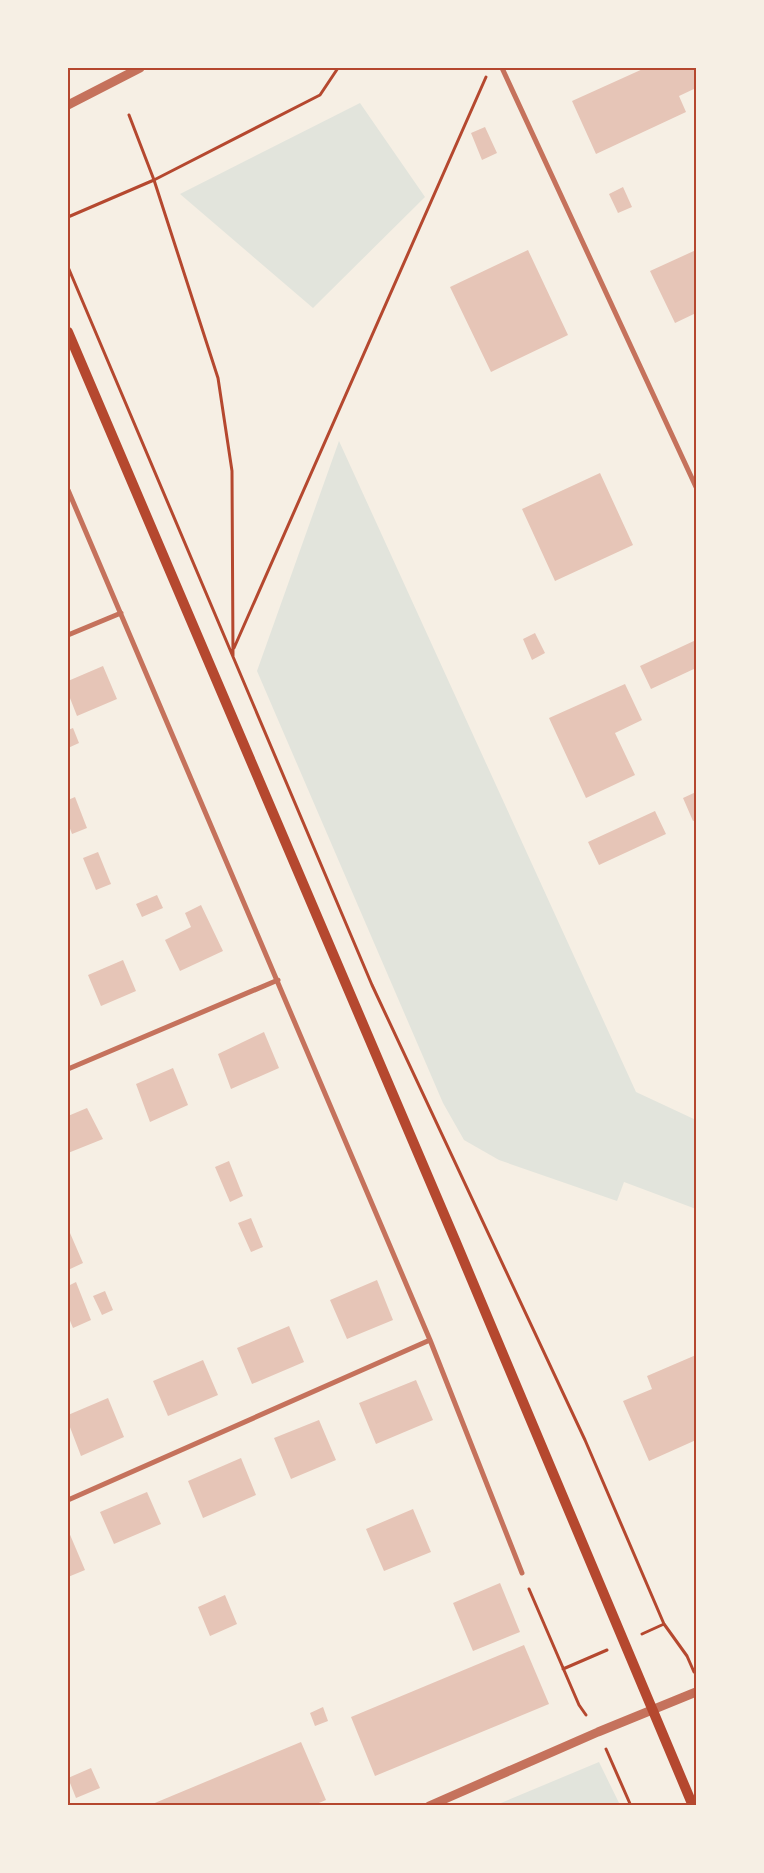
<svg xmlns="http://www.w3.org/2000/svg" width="764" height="1873" font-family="'Noto Serif',serif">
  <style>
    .green { fill: #e2e4dc }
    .building { fill: #e6c5b7 }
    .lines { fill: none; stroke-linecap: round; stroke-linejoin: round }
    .path { stroke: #b5482f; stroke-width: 3 }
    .minor { stroke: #c5725c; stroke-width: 5 }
    .tertiary { stroke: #c5725c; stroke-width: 9 }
    .secondary { stroke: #b5482f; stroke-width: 10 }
    .neatline { fill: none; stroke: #b5482f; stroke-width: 2 }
  </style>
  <rect width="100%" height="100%" fill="#f6efe4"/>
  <path class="green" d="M360,103l65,94 -112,111 -133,-114z
    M339,441l297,651 60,28v89l-72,-27 -7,19 -118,-41 -35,-20 -21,-37 -186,-432z
    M599,1762l21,43h-124z"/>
  <path class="building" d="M645,68h51v20l-17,8 7,16 -90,42 -24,-53z
    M485,127l12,26 -15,7 -11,-27z
    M623,187l9,20 -14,6 -9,-19z
    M528,250l40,85 -77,37 -41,-85z
    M696,250v63l-21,10 -25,-52z
    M600,473l33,72 -78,36 -33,-72z
    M535,633l10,20 -13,7 -9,-21z
    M696,640v28l-45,21 -11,-23z
    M103,666l14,33 -40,17 -9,-23v-12z
    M625,684l17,36 -27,13 20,42 -49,23 -37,-80z
    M73,728l6,15 -11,5v-18z
    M696,792v28l-3,1 -10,-23z
    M75,797l12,31 -15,6 -4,-11v-23z
    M655,811l11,23 -67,31 -11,-23z
    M98,852l13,32 -15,6 -13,-32z
    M157,895l6,13 -21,9 -6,-13z
    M201,905l22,46 -43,20 -15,-31 26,-13 -6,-14z
    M123,960l13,31 -35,15 -13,-31z
    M264,1032l15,36 -48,21 -13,-35z
    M173,1068l15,37 -38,17 -14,-38z
    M87,1108l16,31 -35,14v-37z
    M229,1161l14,35 -13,6 -15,-35z
    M251,1218l12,29 -12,5 -13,-29z
    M70,1233l13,30 -15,7v-36z
    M377,1280l16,40 -46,19 -17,-39z
    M76,1282l15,38 -18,8 -5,-12v-30z
    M105,1291l8,19 -11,5 -9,-19z
    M289,1326l15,36 -52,22 -15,-36z
    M696,1355v85l-47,21 -26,-60 29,-12 -5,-13z
    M203,1360l15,35 -50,21 -15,-35z
    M416,1380l17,40 -57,24 -17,-41z
    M108,1398l16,39 -43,19 -13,-34v-7z
    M319,1420l17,40 -45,19 -17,-41z
    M241,1458l15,37 -53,23 -15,-37z
    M147,1492l14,32 -47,20 -14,-32z
    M413,1509l18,43 -47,19 -18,-42z
    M68,1530l17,40 -17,7z
    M500,1583l20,49 -47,19 -20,-48z
    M225,1595l12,29 -27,12 -12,-29z
    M524,1645l25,59 -174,72 -24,-59z
    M323,1707l5,14 -13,5 -5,-13z
    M301,1742l25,58 -12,5h-164z
    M91,1768l9,20 -24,10 -8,-20z"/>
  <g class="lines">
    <path class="path" d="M129,115l25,65 64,198 14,93 1,185
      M68,217l86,-37 166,-85 18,-27
      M68,267l304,718 213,455 79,184 23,32 7,16
      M234,648l252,-571
      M529,1589l50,116 7,10
      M642,1634l22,-10
      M563,1669l44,-19
      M606,1749l25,57"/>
    <path class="minor" d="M502,68l194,419
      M68,490l362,850 92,233
      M68,635l53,-22
      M68,1069l210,-89
      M68,1500l362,-160"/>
    <path class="tertiary" d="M68,105l72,-37
      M429,1806l169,-74 98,-40"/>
    <path class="secondary" d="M68,332l387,908 238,566"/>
  </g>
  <rect width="764" height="1873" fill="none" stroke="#f6efe4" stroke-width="138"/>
  <rect x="69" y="69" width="626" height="1735" class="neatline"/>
</svg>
